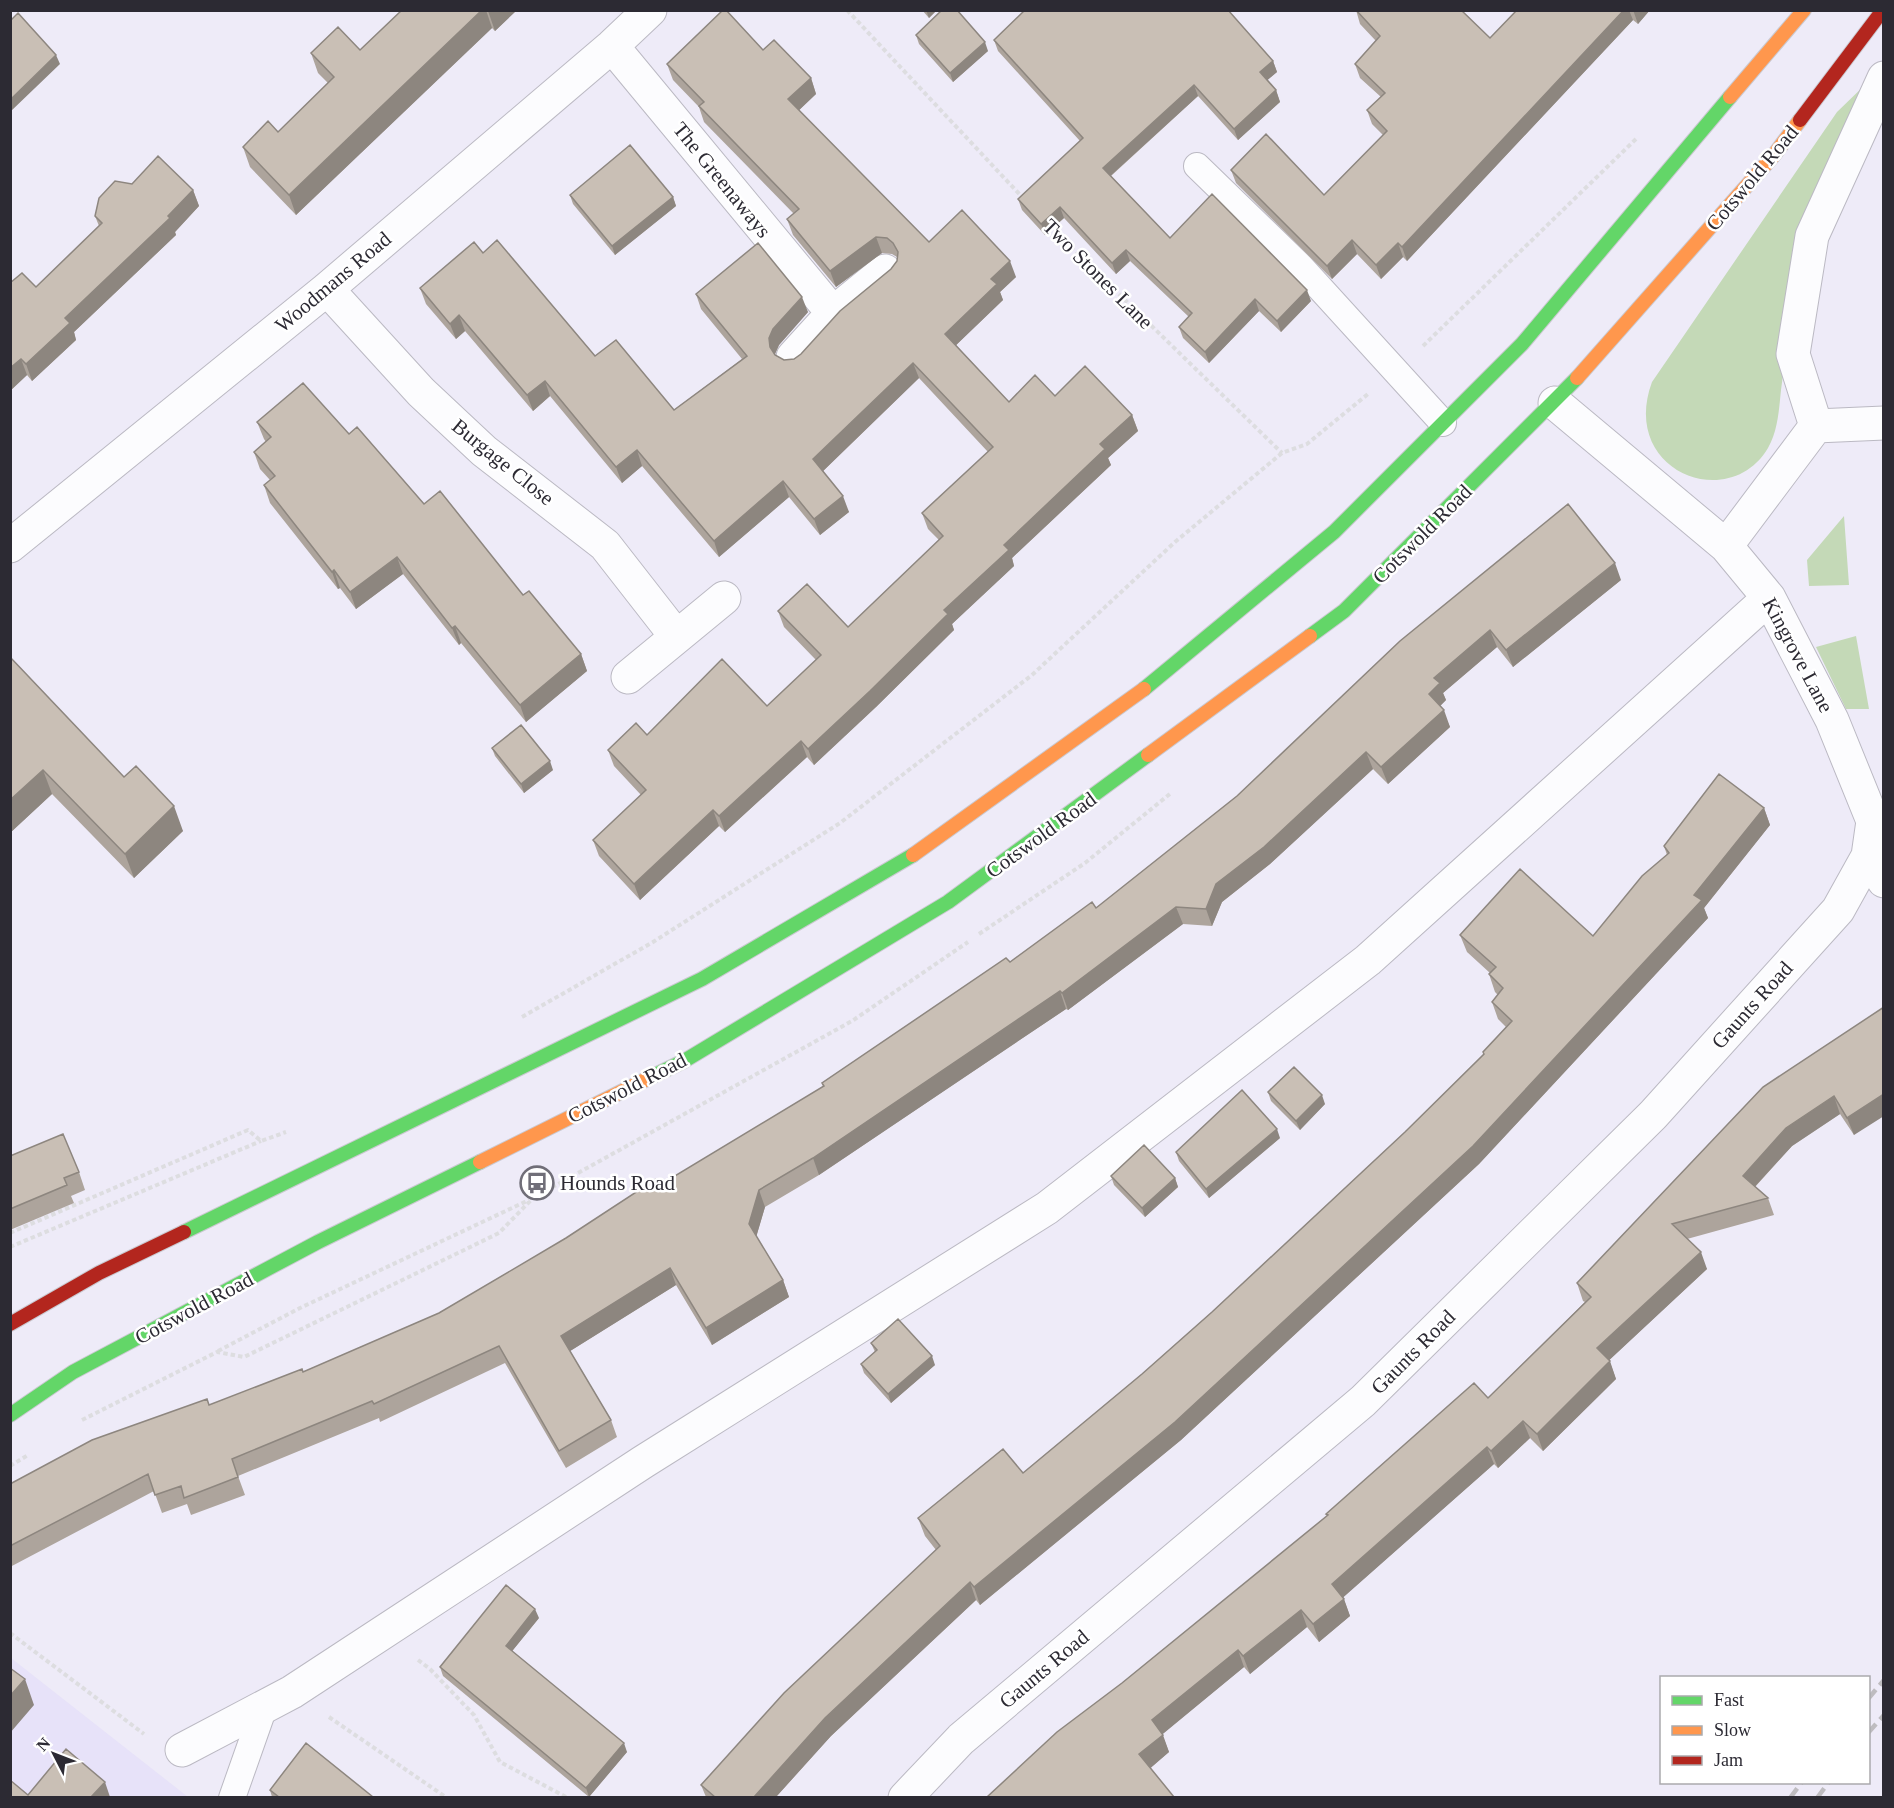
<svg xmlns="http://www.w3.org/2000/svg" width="1894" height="1808" font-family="Georgia,serif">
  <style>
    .built { fill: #e7e2f9 }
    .green { fill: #c4d9b7 }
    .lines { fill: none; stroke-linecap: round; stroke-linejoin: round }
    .lane-casing { stroke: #bbb9c3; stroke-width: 28 }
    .street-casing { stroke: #bbb9c3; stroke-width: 35 }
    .fast-casing { stroke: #cac9d0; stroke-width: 16 }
    .slow-casing { stroke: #cac9d0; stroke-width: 16 }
    .jam-casing { stroke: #cac9d0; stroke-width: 16 }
    .path { stroke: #dddde0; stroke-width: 4; stroke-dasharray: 4.5 3; stroke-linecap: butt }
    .lane { stroke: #fcfcfe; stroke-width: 26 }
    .street { stroke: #fcfcfe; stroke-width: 33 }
    .fast { stroke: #63d668; stroke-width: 14 }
    .slow { stroke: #ff974d; stroke-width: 14 }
    .jam { stroke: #b3261e; stroke-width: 14 }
    .rail { stroke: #bebcc0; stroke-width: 4.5; stroke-dasharray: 12 6; stroke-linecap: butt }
    .wall { fill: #ada49c }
    .shaded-wall { fill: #8d867f }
    .building { fill: #c9bfb5; stroke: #8d867f; stroke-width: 1.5 }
    .labels { text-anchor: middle; stroke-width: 5; stroke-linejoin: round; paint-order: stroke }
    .street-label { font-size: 21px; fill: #2c2a33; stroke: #fff }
    .poi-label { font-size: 21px; fill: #2c2a33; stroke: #fff; text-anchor: start }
  </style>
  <rect width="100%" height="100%" fill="#eeebf8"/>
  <path class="built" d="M11,1658l177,139h-177z"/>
  <path class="green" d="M1869,81c-17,41 -33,82 -50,123 -7,18 -16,36 -22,55 -3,12 -3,27 -5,40 -3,31 -7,61 -11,91 -2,19 -3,41 -13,58 -39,66 -149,23 -116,-66l185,-270z
    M1844,516l5,69 -40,1 -2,-26z
    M1856,636l13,73h-23l-30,-62z"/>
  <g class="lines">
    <defs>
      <path id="lane" d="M1197,166l103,100 143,157
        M232,1798l31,-88"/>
      <path id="street" d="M612,46l221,267
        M327,289l94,103 63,59 121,94 71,91
        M793,357l40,-44 52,-42
        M1555,403l171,143 43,52 63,122 41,101 -5,35 16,25
        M1816,426l68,-3
        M10,546l317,-257 285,-243 38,-36
        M1726,546l90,-120 -23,-72 19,-118 72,-158
        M628,677l96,-79
        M182,1750l110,-58 351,-230 404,-254 321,-248 401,-362
        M905,1798l56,-59 402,-338 290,-286 185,-205 30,-54"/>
      <path id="fast" d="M1310,636l34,-25 233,-233
        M1144,689l190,-157 188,-188 208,-247
        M651,1077l33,-16 264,-159 200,-147
        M184,1232l518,-253 211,-124
        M10,1415l63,-43 245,-130 162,-80"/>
      <path id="slow" d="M1730,97l74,-87
        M1577,378l197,-223 26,-35
        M1148,755l162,-119
        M913,855l231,-166
        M480,1162l171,-85"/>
      <path id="jam" d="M1800,120l83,-110
        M10,1324l89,-51 85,-41"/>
    </defs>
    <use href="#lane" class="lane-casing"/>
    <use href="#street" class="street-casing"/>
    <use href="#fast" class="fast-casing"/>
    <use href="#slow" class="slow-casing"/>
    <use href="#jam" class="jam-casing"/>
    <path class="path" d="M847,10l176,188
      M1049,226l233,227
      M1423,346l214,-208
      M979,934l106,-71 86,-70
      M522,1017l131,-75 187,-119 192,-148 143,-133 107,-89 25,-9 61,-50
      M10,1233l238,-103 13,11 25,-9
      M10,1247l251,-106
      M218,1351l82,-43 229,-108
      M82,1420l135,-68 27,5 255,-124 34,-35 319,-177 116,-79
      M10,1466l18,-11
      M10,1633l134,101
      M418,1660l12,9 44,46 26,47 68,36
      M329,1717l118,81"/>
    <use href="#lane" class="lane"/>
    <use href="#street" class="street"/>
    <use href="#fast" class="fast"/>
    <use href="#slow" class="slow"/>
    <use href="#jam" class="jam"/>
    <path class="rail" d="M1868,1699l16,-19
      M1868,1733l16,-18
      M1790,1798l12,-16
      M1817,1798l12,-16"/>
  </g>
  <path class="wall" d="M402,10h115l-22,21 -3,-3 -196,187 -46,-48 -7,-20 35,-15 50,-49 -10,-10 -7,-20 49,-3z
    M922,10h15l-8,8z
    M1356,10l134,28 27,-28h133l-12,14 -5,-4 -226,241 -4,-4 -22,22 -24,-25 -25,25 -96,-96 -5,-13 93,25 59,-60 -11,-11 -5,-14 14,-13 -21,-19 -5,-14 21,-23 -16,-17z
    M916,35l72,16 -35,31 -34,-38z
    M994,40l279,21 4,11 -10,8 9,10 4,12 -42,38 -40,-44 -87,80 59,62 141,63 -30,31 -22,-21 -50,52 -26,-25 -4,-11 10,-10 -59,-56 -14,13 -52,-56 -19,17 -23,-25 -4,-11 62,-58 -82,-90z
    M763,50l48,28 5,16 -17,16 130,132 87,35 -16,15 3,8 -47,45 53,57 46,-6 77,19 6,16 -30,27 3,7 -99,93 2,8 -62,58 2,6 -78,77 -62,58 -7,-8 -82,75 -6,-6 -79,74 -41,-44 -6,-16 48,-45 -27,-29 -6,-16 39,-15 120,-29 49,-46 -32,-33 -6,-16 70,16 91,-87 -11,-11 -6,-16 66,-61 -69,-74 -96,93 26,41 -29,23 -31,-38 -70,60 -77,-91 -20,17 -72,-87 -17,15 -68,-80 -9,8 -30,-35 -6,-16 63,-35 112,103 79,54 68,-51 -41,-50 -5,-15 112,18 -29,33 -4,9v1l9,5 10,-1 7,-5 90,-85 6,-8v-4l-5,-3 -10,-1 -46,34 -43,-52 -6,-16 7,-5 -90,-92 -5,-15 -26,-27 -6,-16z
    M132,184l61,6 6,16 -24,26 1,3 -102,97 2,8 -44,41 -5,-6 -17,16v-108l26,4 63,-61 -4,-10z
    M570,195l103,2 3,9 -61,49 -42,-51z
    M257,422l92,12 174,161 58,59 6,17 -61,51 -65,-79 -2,2 -56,-71 -47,35 -16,-21 -2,1 -68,-86 -6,-18 6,-5 -10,-11 -6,-17 12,-10 -2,-3z
    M1621,580l-108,87 -16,-20 -54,46 3,7 -6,6 10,21 -62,57 -15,-15 -103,95 -48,38 -10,24 -29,-2 -115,86 -2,-1 -247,166 -54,32 -9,30 27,43 6,17 -77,48 -36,-60 -106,66 41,69 6,17 -51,31 -61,-105 -125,59 -1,-4 -141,58 7,19 -54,20 -4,-11 -25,9 -8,-22 -144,76v-83l199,-79 94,-33 136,-59 221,-128 163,-98 -1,-4 274,-175 141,-112 163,-155z
    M10,657l114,120 59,54 -49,47 -82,-84 -42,39z
    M492,748l61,22 -29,23 -29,-37z
    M1764,808l6,17 -66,83 4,10 -229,246 -298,276 -201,165 -4,-5 -145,136 -55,61h-70l-5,-12 235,-235 -11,-14 -7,-18 105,-45 119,-99 70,-62 193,-180 79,-78 -1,-2 23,-25 -8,-8 -6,-17 6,-7 -3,-3 -6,-18 1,-1 -23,-21 -7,-17 133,1 74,-81 -3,-9z
    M1884,1007l-30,128 -14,-21 -48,32 -37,41 13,11 6,17 -87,24 20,30 -98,91 7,19 -73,72 -13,-13 -32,30 -4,-4 -151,133 7,19 -31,26 -12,-15 -57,47 -6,-7 -82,67 7,18 -19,16 -163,29 135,-114 205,-167 -1,-2 162,-116 97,-96 -2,-1 -6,-18z
    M1268,1092l57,12 -25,26 -29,-29z
    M1280,1138l-71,60 -30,-37 -3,-9z
    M10,1156l69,16 6,18 -14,6 3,7 -64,27z
    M1111,1176l64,2 3,9 -33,30 -31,-32z
    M871,1343l64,22 -44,38 -27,-30 -3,-9 14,-12z
    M539,1618l-27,33 115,101 -38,45 -146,-121 -3,-9z
    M270,1790l103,7h-101z"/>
  <path class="shaded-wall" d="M482,10h4l6,18 -196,187 -7,-20z
    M489,10h28l-22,21 -7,-20z
    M926,10h11l-8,8z
    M1624,10h5l4,10 -226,241 -5,-14z
    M1633,10h17l-12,14z
    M985,42l3,9 -35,31 -3,-9z
    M56,55l4,9 -50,48v-12z
    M1273,61l4,11 -13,11 -4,-11z
    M811,78l5,16 -22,21 -6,-16z
    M1194,85l4,11 -91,83 -4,-11z
    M1276,90l4,12 -42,38 -4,-11z
    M193,190l6,16 -24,26 1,3 -102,97 2,8 -44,41 -6,-17 39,-46 103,-102z
    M673,197l3,9 -61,49 -3,-9z
    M1060,207l4,11 -19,17 -4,-11z
    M876,237l6,16 -46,34 -6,-16z
    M1352,240l5,14 -25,25 -5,-13z
    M1398,243l5,14 -22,22 -5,-14z
    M1126,250l4,11 -14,13 -4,-11z
    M1010,261l6,16 -16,15 3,8 -52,50 -6,-16 46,-55z
    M1307,290l4,11 -30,31 -4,-11z
    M802,297l6,15 -29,33 -4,9v9l-5,-16 -1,-9 4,-9z
    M1255,299l4,12 -50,52 -4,-11z
    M459,315l6,16 -9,8 -6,-15z
    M21,359l6,16 -17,16v-23z
    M913,363l6,15 -100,97 -6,-16z
    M545,381l5,15 -17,15 -6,-16z
    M1132,415l6,16 -30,27 3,7 -99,93 2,8 -62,58 2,6 -78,77 -62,58 -6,-16 136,-139 60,-65 96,-101z
    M637,450l5,16 -20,17 -6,-16z
    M783,481l6,16 -70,60 -5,-16z
    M843,496l6,16 -29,23 -6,-16z
    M397,557l6,17 -47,35 -6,-17z
    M1615,563l6,17 -108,87 -7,-17z
    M334,570l6,18 -2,1 -6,-17z
    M455,626l6,17 -2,2 -7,-17z
    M1490,630l7,17 -54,46 3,7 -11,11 -6,-17 5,-16z
    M581,654l6,17 -61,51 -6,-17z
    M1444,710l6,17 -62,57 -7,-17z
    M801,741l6,16 -82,75 -6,-16z
    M1366,752l7,17 -103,95 -48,38 -10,24 -6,-17 10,-25z
    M550,761l3,9 -29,23 -3,-9z
    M43,770l9,24 -42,39v-33z
    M174,806l9,25 -49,47 -9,-24z
    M1764,808l6,17 -66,83 4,10 -229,246 -298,276 -201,165 -6,-18 720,-692z
    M713,810l6,16 -79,74 -6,-16z
    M1176,907l7,17 -115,86 -6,-17z
    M1060,991l6,18 -247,166 -6,-17z
    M1884,1094v22l-30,19 -7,-17z
    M1322,1095l3,9 -25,26 -4,-9z
    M1834,1096l6,18 -48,32 -43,47 -6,-17 43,-48z
    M1277,1129l3,9 -71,60 -3,-9z
    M1175,1178l3,9 -33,30 -3,-9z
    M759,1190l6,17 -10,34 -6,-17z
    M1701,1252l6,17 -104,97 -6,-18z
    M670,1268l6,17 -109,68 -6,-17z
    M783,1280l6,17 -77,48 -6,-17z
    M932,1356l3,9 -44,38 -3,-9z
    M1610,1361l6,18 -73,72 -6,-17z
    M1523,1421l7,17 -32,30 -7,-17z
    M1487,1447l7,17 -156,138 -6,-18z
    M970,1582l6,18 -145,136 -55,61h-22l71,-79z
    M1344,1599l6,17 -31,26 -6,-18z
    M535,1609l4,9 -30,37 -3,-9z
    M1301,1610l6,17 -57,47 -7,-18z
    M1238,1650l6,17 -86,71 -6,-18z
    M25,1679l9,26 -24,28v-37z
    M1163,1735l6,17 -23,20 -7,-18z
    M624,1743l3,9 -38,45 -3,-9z
    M105,1782l5,15h-19z"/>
  <path class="building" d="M402,10h80l-193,185 -46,-48 25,-26 10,11 56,-55 -23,-24 27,-26 22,23z
    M723,10h3l37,40 11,-10 37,38 -23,21 141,143 33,-32 48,51 -19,18 6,5 -52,50 64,68 26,-27 20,21 30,-30 47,49 -32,29 5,5 -101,96 5,5 -65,60 4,4 -78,77 -62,58 -7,-8 -82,75 -6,-6 -79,74 -41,-44 53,-50 -38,-40 28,-27 11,12 75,-76 45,47 54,-51 -43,-44 29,-27 41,43 95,-91 -21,-23 71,-66 -80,-84 -100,96 30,37 -29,23 -31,-38 -69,60 -77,-91 -21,17 -71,-86 -18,14 -68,-80 -9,9 -30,-36 54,-46 9,11 14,-13 98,116 21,-16 58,70 73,-54 -51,-62 62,-51 44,54 -29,32 -4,9 1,9 5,8 9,5 10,-1 7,-5 39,-43 51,-42 6,-8 1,-9 -5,-9 -6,-5 -11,-1 -46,34 -43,-52 12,-10 -100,-103 5,-4 -37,-38z
    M942,10h15l28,32 -35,31 -34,-38z
    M1025,10h203l45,51 -13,11 16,18 -42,39 -40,-44 -91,83 67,70 42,-44 95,96 -30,31 -22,-22 -50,53 -26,-25 13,-14 -66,-63 -14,13 -52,-56 -19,17 -23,-25 65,-61 -89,-98z
    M1356,10h105l29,28 27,-28h107l-222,237 -4,-4 -22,22 -24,-25 -25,26 -96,-96 35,-36 58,61 63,-64 -20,-21 18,-17 -30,-29 25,-28z
    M18,13l38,42 -46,45v-79z
    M630,145l43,52 -61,49 -42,-51z
    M158,156l35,34 -25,26 2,2 -105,100 5,5 -44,41 -5,-5 -11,9v-85l12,-10 14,14 66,-64 -7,-7 4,-18 16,-17 17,3z
    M303,383l46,51 8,-7 67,77 16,-13 83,104 6,-4 52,63 -61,51 -65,-79 -3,2 -55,-71 -47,35 -16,-22 -2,2 -68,-87 11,-9 -21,-24 17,-15 -14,-15z
    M1568,504l47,59 -109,87 -16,-20 -56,48 6,5 -11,11 15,16 -63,57 -15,-15 -102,95 -48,37 -10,25 -30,-2 -114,86 -2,-2 -247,167 -54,32 -10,34 34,56 -77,48 -36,-60 -109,68 50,84 -52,31 -60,-105 -125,58 -2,-3 -140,58 6,18 -54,21 -3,-12 -26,9 -7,-21 -138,72v-62l82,-44 115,-41 2,6 93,-36 1,3 136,-59 127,-75 90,-59 4,6 164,-99 -2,-3 184,-125 4,4 82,-60 4,6 141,-112 163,-155z
    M10,657l114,120 12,-11 38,40 -49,48 -82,-84 -33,30z
    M521,725l29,36 -29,23 -29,-36z
    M1719,774l45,34 -70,87 8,5 -229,246 -298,276 -201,165 -4,-5 -145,136 -71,79h-39l-14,-12 83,-92 156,-147 -22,-28 85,-69 20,24 119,-99 70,-62 193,-180 79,-78 -1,-2 29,-31 -20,-19 11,-14 -14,-14 7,-7 -36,-32 60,-66 73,67 49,-60 27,-23 -5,-7z
    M1884,1007v87l-37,24 -13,-22 -48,32 -43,48 25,22 -96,26 29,28 -104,96 13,13 -73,73 -14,-13 -32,30 -4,-4 -155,137 12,15 -31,25 -12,-14 -58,46 -5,-6 -86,70 11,15 -24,19 35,43h-187l70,-65 65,-49 206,-168 -2,-1 148,-131 14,15 103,-101 -14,-14 186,-196z
    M1294,1067l28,28 -26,26 -28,-29z
    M1242,1090l35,39 -71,60 -30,-37z
    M63,1134l16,38 -15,6 3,7 -57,24v-53z
    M1144,1145l31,33 -33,30 -31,-32z
    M898,1319l34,37 -44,38 -27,-30 16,-14 -6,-7z
    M506,1585l29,24 -29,37 118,97 -38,45 -146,-121z
    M10,1668l15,11 -15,17z
    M306,1743l67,54h-94l-9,-7z
    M66,1749l39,33 -14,15h-81v-17l18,15z"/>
  <defs>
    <symbol id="bus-ring" viewBox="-11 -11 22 22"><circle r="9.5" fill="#fff" stroke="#706e78" stroke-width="1.5"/><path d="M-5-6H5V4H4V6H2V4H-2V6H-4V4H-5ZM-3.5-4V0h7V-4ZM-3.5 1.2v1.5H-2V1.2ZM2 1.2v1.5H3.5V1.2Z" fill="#706e78"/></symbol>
  </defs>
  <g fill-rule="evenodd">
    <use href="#bus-ring" x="518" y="1164" width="38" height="38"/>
  </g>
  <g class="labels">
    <g class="street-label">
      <text transform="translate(1752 178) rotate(-50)" y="7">Cotswold Road</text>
      <text transform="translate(722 180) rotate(51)" y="7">The Greenaways</text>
      <text transform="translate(1098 274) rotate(45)" y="7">Two Stones Lane</text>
      <text transform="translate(333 282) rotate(-40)" y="7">Woodmans Road</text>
      <text transform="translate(503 462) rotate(39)" y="7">Burgage Close</text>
      <text transform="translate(1422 534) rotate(-45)" y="7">Cotswold Road</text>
      <text transform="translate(1798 655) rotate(62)" y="7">Kingrove Lane</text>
      <text transform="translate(1041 835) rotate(-36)" y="7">Cotswold Road</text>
      <text transform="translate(1752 1005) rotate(-48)" y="7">Gaunts Road</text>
      <text transform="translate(627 1088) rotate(-27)" y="7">Cotswold Road</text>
      <text transform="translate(194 1308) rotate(-28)" y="7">Cotswold Road</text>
      <text transform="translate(1413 1352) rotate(-45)" y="7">Gaunts Road</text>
      <text transform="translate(1044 1669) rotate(-40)" y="7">Gaunts Road</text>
    </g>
    <g class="poi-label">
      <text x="560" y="1190">Hounds Road</text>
    </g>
  </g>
  <rect width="1894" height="1808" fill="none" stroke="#2c2a33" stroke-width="24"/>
  <rect x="1660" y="1676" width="210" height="108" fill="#ffffff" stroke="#abaaad" stroke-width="1.5"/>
  <rect x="1672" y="1696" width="30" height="9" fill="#63d668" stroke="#abaaad" stroke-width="1.5"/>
  <text x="1714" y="1706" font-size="18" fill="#2c2a33">Fast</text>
  <rect x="1672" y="1726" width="30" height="9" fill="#ff974d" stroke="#abaaad" stroke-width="1.5"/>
  <text x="1714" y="1736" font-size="18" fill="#2c2a33">Slow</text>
  <rect x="1672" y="1756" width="30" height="9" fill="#b3261e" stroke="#abaaad" stroke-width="1.5"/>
  <text x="1714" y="1766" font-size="18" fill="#2c2a33">Jam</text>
  <g transform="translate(54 1754) rotate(312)" stroke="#ffffff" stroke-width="4.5" paint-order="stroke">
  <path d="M0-4.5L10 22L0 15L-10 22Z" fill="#2c2a33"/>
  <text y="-9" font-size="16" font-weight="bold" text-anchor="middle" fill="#2c2a33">N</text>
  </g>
</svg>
